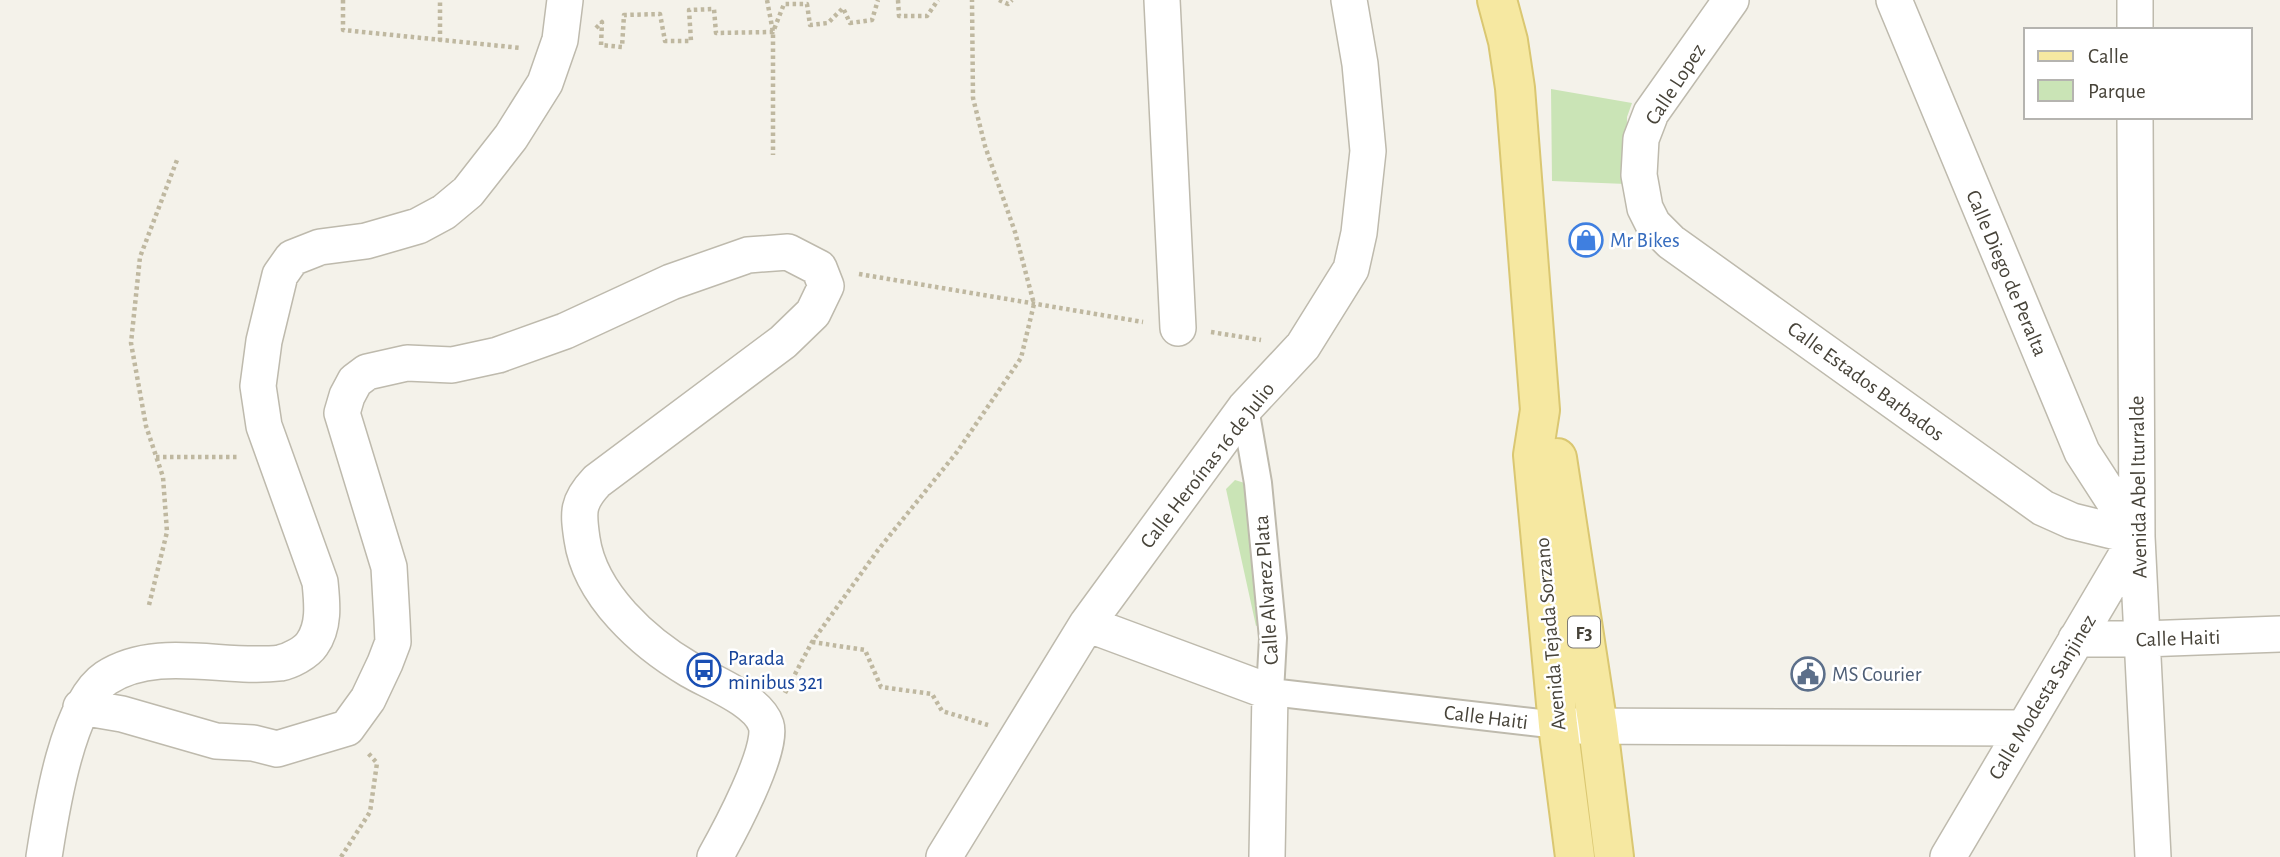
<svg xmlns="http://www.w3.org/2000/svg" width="2280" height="857" font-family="'Alegreya Sans',sans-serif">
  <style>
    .green { fill: #cae4b6 }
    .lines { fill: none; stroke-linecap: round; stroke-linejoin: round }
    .pedestrian-casing { stroke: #bebaad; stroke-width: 30 }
    .minor-casing { stroke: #bebaad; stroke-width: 38 }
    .primary-casing { stroke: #dac771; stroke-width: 42 }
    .path { stroke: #bfb8a0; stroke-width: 4.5; stroke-dasharray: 3.5 3.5; stroke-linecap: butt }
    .pedestrian { stroke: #fff; stroke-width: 26 }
    .minor { stroke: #fff; stroke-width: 35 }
    .primary { stroke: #f6e8a1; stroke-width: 38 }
    .labels { text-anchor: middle; stroke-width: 5; stroke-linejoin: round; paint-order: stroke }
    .shield { fill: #fff; stroke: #7e7b74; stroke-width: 2 }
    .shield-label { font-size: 19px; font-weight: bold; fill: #474339 }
    .street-label { font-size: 21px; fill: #474339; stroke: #fff }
    .shop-label { font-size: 21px; fill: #366cbe; stroke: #fff; text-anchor: start }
    .transit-label { font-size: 21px; fill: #164399; stroke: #fff; text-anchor: start }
    .service-label { font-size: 21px; fill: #4e5e75; stroke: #fff; text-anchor: start }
  </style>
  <rect width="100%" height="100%" fill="#f4f2ea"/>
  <path class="green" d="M1551,89l81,14 -5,14 -1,67 -74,-3z
    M1235,480l19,6 13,136 -11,4 -30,-137z"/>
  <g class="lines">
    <defs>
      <path id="pedestrian" d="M1245,408l13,75 15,155 -3,54 288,33"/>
      <path id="minor" d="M1162,0l16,328
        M1731,0l-80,113 -10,26 -2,36 6,33 8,16 18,18 372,266 29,13 65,16
        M1894,0l188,452 55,85
        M2135,0v30
        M2135,117l2,420 16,320
        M1087,624l183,68 -3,165
        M2076,639h67l137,-5
        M81,707l41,7 94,27 37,2 24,6 70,-21 21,-29 17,-36 8,-21 -1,-22 -3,-53 -47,-154 5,-17 8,-15 12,-9 40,-9 45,2 46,-10 67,-24 106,-49 77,-27 40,-3 31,16 7,18 -13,27 -30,29 -186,139c-20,21 -19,31 -15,58 8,56 62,104 108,131 22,13 68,30 76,55 8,24 -38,109 -51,132
        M1572,726l451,2
        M44,857c7,-45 23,-153 62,-179 51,-33 118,-8 174,-15 10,-2 26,-10 32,-19 13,-18 10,-42 8,-62l-56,-156 -6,-40 6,-45 16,-66 12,-17 28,-11 46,-6 52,-15 26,-14 24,-20 43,-55 34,-54 15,-43 5,-40
        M944,857l143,-233 158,-216 58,-62 48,-77 8,-36 9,-82 -8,-87 -11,-64
        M1948,857l189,-320"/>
      <path id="primary" d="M1497,0l11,41 7,47 25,322 -7,45 25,270 17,132
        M1557,458l41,269 16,130"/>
    </defs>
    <use href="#pedestrian" class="pedestrian-casing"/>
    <use href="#minor" class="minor-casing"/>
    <use href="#primary" class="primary-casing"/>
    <path class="path" d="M343,0v30l178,18
      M767,0l6,32v123
      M898,0l1,16h28l11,-16
      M999,0l9,4 4,-4
      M596,28l6,-6 -1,23 21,2 2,-32 36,-1 5,27h26l-2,-31 25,-1 2,24 57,-1 11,-28h23l3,21 18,-2 15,-15 7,15 22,-3 6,-20
      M440,41v-41
      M859,274l284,48
      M1211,332l50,8
      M156,457h83
      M149,605l18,-73 -4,-55 -17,-51 -15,-83 9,-86 37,-97
      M812,642l53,8 16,37 51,7 10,17 46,14
      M785,693l27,-51 66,-92 79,-98 64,-94 13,-54 -19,-72 -30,-86 -12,-48 -1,-98
      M341,857l29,-45 7,-49 -9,-10"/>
    <use href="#pedestrian" class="pedestrian"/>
    <use href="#minor" class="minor"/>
    <use href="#primary" class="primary"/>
  </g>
  <defs>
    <symbol id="shop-ring" viewBox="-11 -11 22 22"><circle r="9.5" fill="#fff" stroke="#3f7fe0" stroke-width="1.5"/><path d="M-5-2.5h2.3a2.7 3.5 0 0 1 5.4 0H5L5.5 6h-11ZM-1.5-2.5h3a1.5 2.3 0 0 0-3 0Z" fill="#3f7fe0"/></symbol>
    <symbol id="bus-ring" viewBox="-11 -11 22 22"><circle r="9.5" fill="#fff" stroke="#1a4fb4" stroke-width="1.5"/><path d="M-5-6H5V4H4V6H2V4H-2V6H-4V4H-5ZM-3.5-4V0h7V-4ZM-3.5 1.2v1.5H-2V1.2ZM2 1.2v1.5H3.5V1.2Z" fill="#1a4fb4"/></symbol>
    <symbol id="civic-ring" viewBox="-11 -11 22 22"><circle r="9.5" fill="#fff" stroke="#5c6f8a" stroke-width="1.5"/><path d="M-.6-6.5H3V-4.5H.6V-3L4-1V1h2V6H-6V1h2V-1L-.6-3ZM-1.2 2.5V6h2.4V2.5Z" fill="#5c6f8a"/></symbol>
  </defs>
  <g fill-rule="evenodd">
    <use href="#shop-ring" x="1567" y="221" width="38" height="38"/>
    <use href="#bus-ring" x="685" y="651" width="38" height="38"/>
    <use href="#civic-ring" x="1789" y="655" width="38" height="38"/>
  </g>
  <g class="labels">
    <rect class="shield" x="1568" y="616.5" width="32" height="31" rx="5"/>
    <g class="shield-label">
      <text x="1584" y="639">F3</text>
    </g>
    <g class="street-label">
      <text transform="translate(1675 84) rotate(-57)" y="7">Calle Lopez</text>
      <text transform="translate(2007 273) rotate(67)" y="7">Calle Diego de Peralta</text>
      <text transform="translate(1866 381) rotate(36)" y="7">Calle Estados Barbados</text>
      <text transform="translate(1207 465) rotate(-52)" y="7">Calle Heroínas 16 de Julio</text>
      <text transform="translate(2138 487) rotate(-91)" y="7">Avenida Abel Iturralde</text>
      <text transform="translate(1266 590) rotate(-94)" y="7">Calle Alvarez Plata</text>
      <text transform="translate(1550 634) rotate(-95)" y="7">Avenida Tejada Sorzano</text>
      <text transform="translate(2178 638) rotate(-2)" y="7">Calle Haiti</text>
      <text transform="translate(2042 697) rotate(-59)" y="7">Calle Modesta Sanjinez</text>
      <text transform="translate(1486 717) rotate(7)" y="7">Calle Haiti</text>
    </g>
    <g class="shop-label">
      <text x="1610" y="247">Mr Bikes</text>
    </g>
    <g class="transit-label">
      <text x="728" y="665">Parada<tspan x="728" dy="24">minibus 321</tspan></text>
    </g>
    <g class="service-label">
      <text x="1832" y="681">MS Courier</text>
    </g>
  </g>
  <rect x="2024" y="28" width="228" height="91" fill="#ffffff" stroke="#b5b4b0" stroke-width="2"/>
  <rect x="2038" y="51" width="35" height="10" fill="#f6e8a1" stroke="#b5b4b0" stroke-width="2"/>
  <text x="2088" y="63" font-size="21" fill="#474339">Calle</text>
  <rect x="2038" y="80" width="35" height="21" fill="#cae4b6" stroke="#b5b4b0" stroke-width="2"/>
  <text x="2088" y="98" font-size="21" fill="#474339">Parque</text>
</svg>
